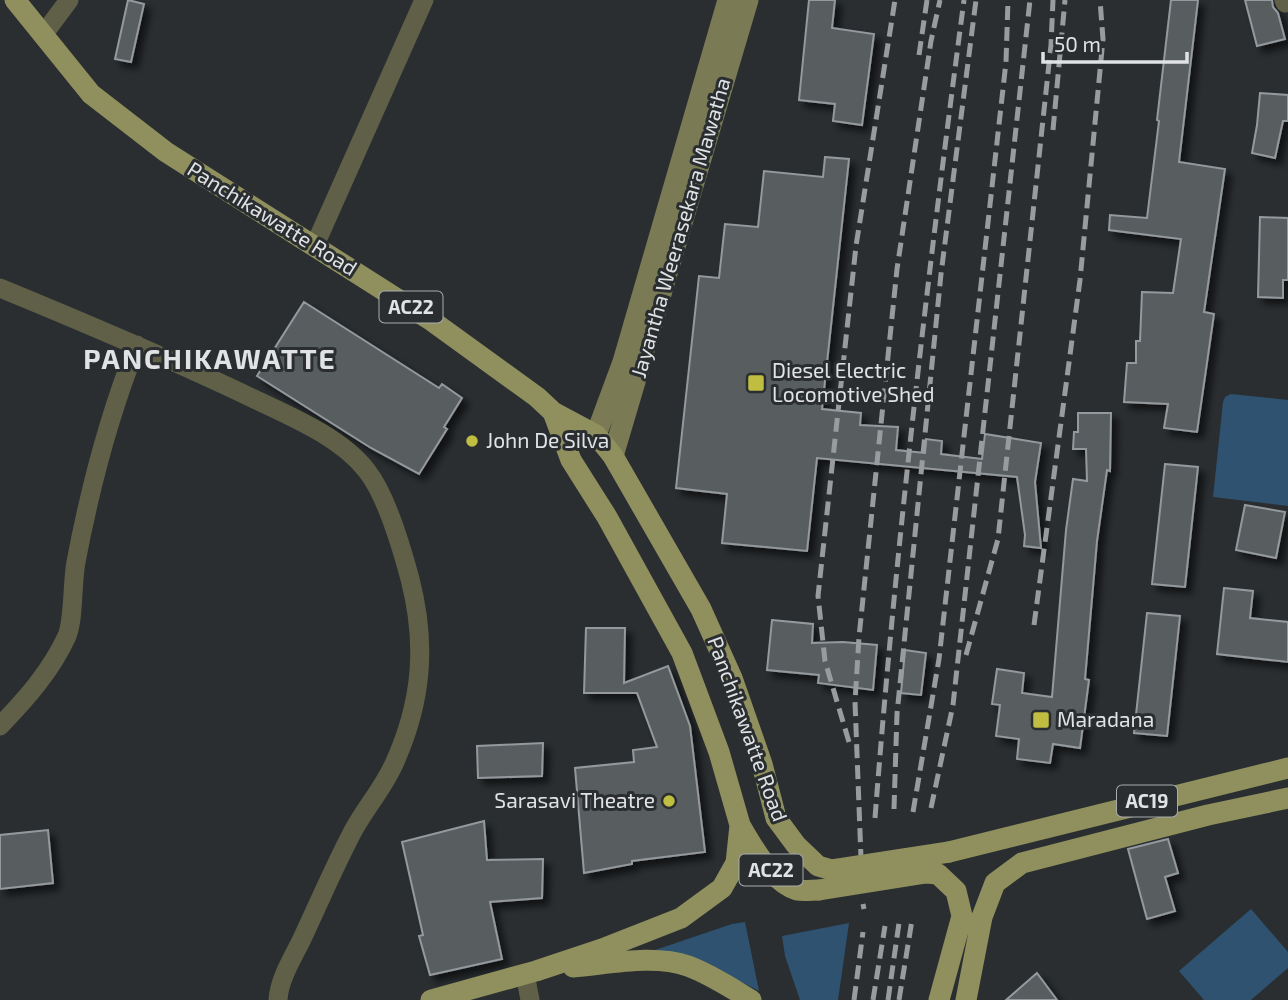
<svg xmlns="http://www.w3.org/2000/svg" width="1288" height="1000" font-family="'Exo 2',sans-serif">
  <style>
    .green { fill: #2e526f }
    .building { fill: #595d61; stroke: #94999d; stroke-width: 2; filter: url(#shadow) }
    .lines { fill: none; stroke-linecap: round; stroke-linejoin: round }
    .street { stroke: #5f6047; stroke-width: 19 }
    .secondary { stroke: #7a7b54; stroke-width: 21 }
    .primary { stroke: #8f905d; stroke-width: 21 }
    .rail { stroke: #999c9e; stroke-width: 5; stroke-dasharray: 14 7; stroke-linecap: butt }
    .primary-bridge { stroke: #8f905d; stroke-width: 21 }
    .poi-dot { fill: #bfbe41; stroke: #2a2e31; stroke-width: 2.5 }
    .labels { text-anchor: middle; stroke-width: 6; stroke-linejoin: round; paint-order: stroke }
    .shield { fill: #2a2e31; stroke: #a9acae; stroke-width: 2 }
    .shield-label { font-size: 19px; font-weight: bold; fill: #e0e2e4 }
    .street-label { font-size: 21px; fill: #e0e2e4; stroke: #2a2e31 }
    .poi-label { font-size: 21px; fill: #e0e2e4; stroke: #2a2e31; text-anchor: start }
    .district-label { font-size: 28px; font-weight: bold; letter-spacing: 2px; fill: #e0e2e4; stroke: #2a2e31 }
  </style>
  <defs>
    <filter id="shadow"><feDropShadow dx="6" dy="6" stdDeviation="3.5" flood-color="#0009"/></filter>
  </defs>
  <rect width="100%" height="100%" fill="#2a2e31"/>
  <path class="green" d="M1231,394l57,6v106l-75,-9 10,-95 2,-5z
    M1251,909l37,43v16l-37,32h-47l-25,-29z
    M745,922l14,69 -61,-31 -46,-9 80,-27z
    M849,923l-11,77h-38l-15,-44 -3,-20z"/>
  <path class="building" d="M128,0l16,4 -13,58 -16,-3z
    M809,0h26l-3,28 42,6 -12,91 -29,-4 2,-17 -36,-4z
    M1171,0h27l-19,162 46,7 -21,143 10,2 -17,118 -33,-4 4,-24 -44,-2 3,-39h9v-22h4l2,-49 31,1 8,-54 -72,-9 1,-15 37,3 12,-97 -2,-1z
    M1245,0h27l1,7 5,6 7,26 -28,7z
    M1260,93l28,2v26h-5l-8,37 -23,-5 5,-28z
    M825,157l24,2 -27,250 39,4 -1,12 38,2 -2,23 29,3 1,-14 16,2 -1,13 41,5 3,-25 56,9 -6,39 6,66 -17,-2 1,-11 -8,-58 -200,-19 -10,93 -85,-8 5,-49 -51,-6 23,-212 20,2 6,-54 33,3 6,-56 59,6z
    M1260,217l28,1v62h-5v18l-25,-1z
    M304,302l135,86 3,-4 20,14 -18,29 3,2 -28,45 -48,-26 -114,-72z
    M1078,413h33l-1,58 -3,-1 -10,71 -12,138 4,1 -9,68 -27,-4 -3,19 -33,-4 2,-20 -23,-3 4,-31 -8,-1 5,-35 27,4 -2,20 30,4 14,-167 7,-51 14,2 -1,-32h-13l1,-17h4z
    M1165,464l33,3 -13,120 -33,-3z
    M1245,505l40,7 -9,46 -40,-8z
    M1224,588l29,3 -3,27 38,4v40l-71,-8z
    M1147,613l33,3 -13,120 -33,-3z
    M772,620l41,4 -1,19 31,-1 34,3 -4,45 -55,-7 1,-8 -52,-5z
    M586,628h39l-1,55 44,-17 22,60 15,126 -73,9v3l-48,9 -9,-105 59,-6 -1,-12 24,-3 -20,-54h-53z
    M905,650l21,3 -5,42 -20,-2z
    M543,743l-1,33 -64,2 -1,-32z
    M484,821l3,39 56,-1 -1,39 -52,4 12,57 -72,16 -11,-39 4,-1 -21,-93z
    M48,830l5,53 -53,6v-54z
    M1168,839l10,34 -13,4 10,34 -28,8 -19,-70z
    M1037,973l20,27h-51z"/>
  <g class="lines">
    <path class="street" d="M1284,0l1,3
      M43,35l26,-35
      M315,245l109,-245
      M0,288c85,35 169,70 252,110 38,18 89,39 115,73 19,24 35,78 43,108 17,66 12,123 -16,185 -12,26 -28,43 -41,67 -19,36 -35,74 -52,110 -9,18 -22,39 -23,59
      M0,726c26,-27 51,-55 67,-90 7,-17 5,-54 9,-74 14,-74 33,-147 61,-217
      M525,974l5,26"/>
    <path class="secondary" d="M596,435l27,-73 105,-362
      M613,456l135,-456"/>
    <path class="primary" d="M15,0l76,94 75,58 266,169 105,76 16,15 43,23 17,21 88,153 31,69 30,86 14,54 20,27 22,21 14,4
      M740,825c11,19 33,59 57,65 6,1 15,0 22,0
      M949,852l339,-84
      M926,873l12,1 18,17 6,25 -23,84
      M573,967c36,-3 81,-13 115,-1 22,8 43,22 63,34
      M431,1000l105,-29 66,-22 79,-31 41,-30 14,-25 4,-38 -21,-73 -37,-99 -75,-136 -36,-57 -18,-48
      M966,1000l16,-83 13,-34 27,-20 186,-48 80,-17"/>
    <path class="rail" d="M919,55l8,-55
      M1053,130l12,-130
      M1034,625l46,-345 23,-241 -3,-39
      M966,655l32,-116 53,-494 2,-45
      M849,742l-24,-81 -7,-65 38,-350 39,-246
      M931,808l22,-103 77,-705
      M894,809l3,-95 44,-440 35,-274
      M913,812l26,-153 67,-597 2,-62
      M875,818c21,-273 53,-546 89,-818
      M862,884l-7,-182 4,-65 38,-368 34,-228 9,-41
      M863,904l1,5
      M854,1000l9,-68
      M873,1000l12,-74
      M888,1000l11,-77
      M899,1000l13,-80"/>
    <path class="primary-bridge" d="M832,870l117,-18
      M819,890l107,-17"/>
  </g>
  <g class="poi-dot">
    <rect x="747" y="374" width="18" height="18" rx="3.5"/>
    <circle cx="472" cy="441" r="7"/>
    <rect x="1032" y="711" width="18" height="18" rx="3.5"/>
    <circle cx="669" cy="801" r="7"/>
  </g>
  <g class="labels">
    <g class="shield">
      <rect x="379.5" y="291.5" width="63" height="31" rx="5"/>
      <rect x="1117" y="785.5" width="60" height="31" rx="5"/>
      <rect x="739.5" y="854.5" width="63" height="31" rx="5"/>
    </g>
    <g class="shield-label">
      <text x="411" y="314">AC22</text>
      <text x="1147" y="808">AC19</text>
      <text x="771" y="877">AC22</text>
    </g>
    <g class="street-label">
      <text transform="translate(272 219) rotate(32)" y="7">Panchikawatte Road</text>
      <text transform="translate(681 228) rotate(-74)" y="7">Jayantha Weerasekara Mawatha</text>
      <text transform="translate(747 729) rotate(70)" y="7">Panchikawatte Road</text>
    </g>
    <g class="poi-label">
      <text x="772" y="378">Diesel Electric<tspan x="772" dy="24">Locomotive Shed</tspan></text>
      <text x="486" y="448">John De Silva</text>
      <text x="1057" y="727">Maradana</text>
      <text x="655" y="808" text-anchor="end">Sarasavi Theatre</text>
    </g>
    <g class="district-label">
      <text x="210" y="369">PANCHIKAWATTE</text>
    </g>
  </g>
  <path d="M1043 52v10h144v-10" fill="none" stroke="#e0e2e4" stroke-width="3.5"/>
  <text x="1054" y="52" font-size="21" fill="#e0e2e4" stroke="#2a2e31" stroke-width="5" paint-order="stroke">50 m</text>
</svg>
